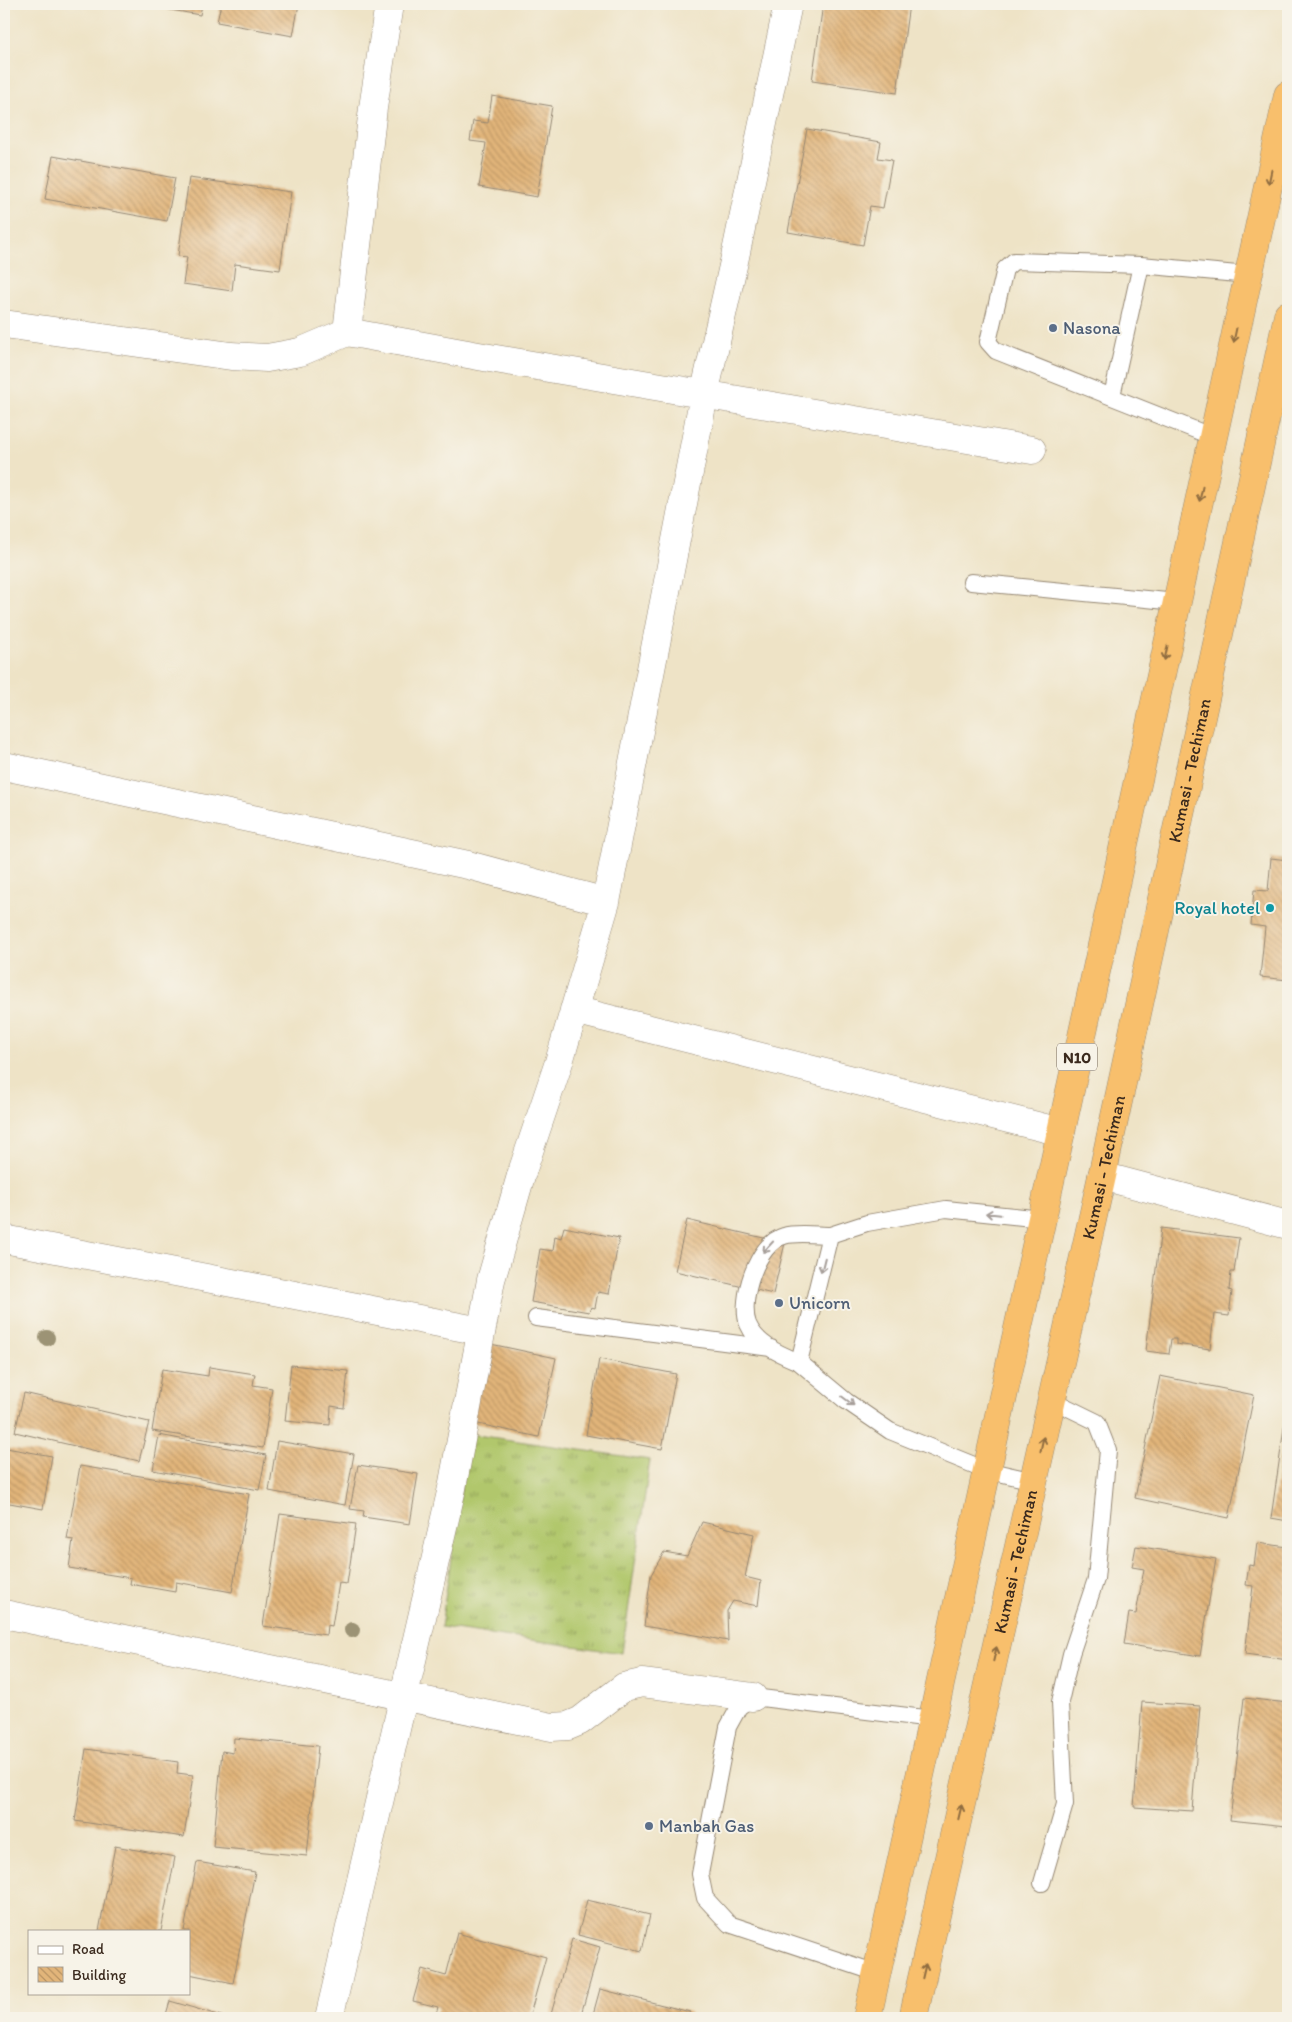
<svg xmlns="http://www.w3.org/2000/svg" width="1292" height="2022" font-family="Itim,sans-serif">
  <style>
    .grass { fill: url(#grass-tufts); stroke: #767845 }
    .building { fill: url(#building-back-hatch) }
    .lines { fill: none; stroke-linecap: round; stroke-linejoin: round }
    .service-casing { stroke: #948672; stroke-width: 18 }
    .minor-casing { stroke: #948672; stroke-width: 29 }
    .trunk-casing { stroke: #948672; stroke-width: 29 }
    .service { stroke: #fff; stroke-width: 16 }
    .minor { stroke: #fff; stroke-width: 28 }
    .trunk { stroke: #f8bf6c; stroke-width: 28 }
    .tree { fill: #9c9375 }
    .oneway { stroke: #906d41 }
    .oneway2 { stroke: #a79f9a }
    .service-dot { fill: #5c6f8a; stroke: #f7f3e8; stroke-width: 2 }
    .culture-dot { fill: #0f9aa8; stroke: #f7f3e8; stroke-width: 2 }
    .labels { text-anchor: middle; stroke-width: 4; stroke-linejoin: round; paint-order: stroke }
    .shield { fill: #f7f3e8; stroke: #73665b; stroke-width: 1 }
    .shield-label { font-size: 16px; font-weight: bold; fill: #3b2a1e }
    .service-label { font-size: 18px; fill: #4e5e75; stroke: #f7f3e8; text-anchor: start }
    .street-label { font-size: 18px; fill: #3b2a1e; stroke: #f7f3e8 }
    .culture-label { font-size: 18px; fill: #0d838f; stroke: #f7f3e8; text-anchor: end }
  </style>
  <defs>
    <pattern id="grass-tufts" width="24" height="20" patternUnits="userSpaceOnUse" patternTransform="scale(1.25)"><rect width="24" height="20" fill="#b1c76c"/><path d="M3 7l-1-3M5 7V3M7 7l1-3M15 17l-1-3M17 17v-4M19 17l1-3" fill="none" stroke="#91a258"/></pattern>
    <pattern id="building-back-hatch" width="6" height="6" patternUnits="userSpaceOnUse" patternTransform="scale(1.25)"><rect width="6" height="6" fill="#e2b57a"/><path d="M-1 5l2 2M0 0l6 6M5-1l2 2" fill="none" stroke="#b89363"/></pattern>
  </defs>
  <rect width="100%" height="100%" fill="#f7f3e8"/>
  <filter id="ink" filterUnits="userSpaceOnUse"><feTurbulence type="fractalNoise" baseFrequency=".02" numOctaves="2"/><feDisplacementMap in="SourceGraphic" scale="10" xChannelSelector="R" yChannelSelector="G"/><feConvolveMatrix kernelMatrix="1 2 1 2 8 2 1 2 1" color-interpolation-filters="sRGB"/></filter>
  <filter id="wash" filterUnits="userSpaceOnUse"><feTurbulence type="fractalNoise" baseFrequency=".0096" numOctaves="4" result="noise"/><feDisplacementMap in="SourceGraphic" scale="20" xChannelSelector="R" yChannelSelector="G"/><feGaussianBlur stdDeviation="1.12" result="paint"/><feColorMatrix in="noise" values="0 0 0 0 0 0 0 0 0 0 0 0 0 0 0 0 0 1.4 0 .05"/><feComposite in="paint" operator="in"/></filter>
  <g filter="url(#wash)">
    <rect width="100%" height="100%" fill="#eee3c6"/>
    <path class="grass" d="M469,1434l181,26 -28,193 -181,-26z"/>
    <g id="blocks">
      <path class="building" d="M136,4h66l-2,11z
        M221,4h78l-6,32 -76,-14z
        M823,4h86l-12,89 -85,-12z
        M492,96l60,10 -15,91 -58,-10 7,-44 -16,-2 3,-20 15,2z
        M807,129l74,13 -3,16 14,2 -9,48 -13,-2 -7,39 -75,-13z
        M53,156l122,22 -8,43 -122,-22z
        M189,178l102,14 -11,78 -45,-6 -3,27 -49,-7 4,-27 -9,-1z
        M1271,858l17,2v120l-28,-3 5,-50 -14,-2 3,-35 14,1z
        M687,1220l98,23 -12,51 -98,-23z
        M564,1227l55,11 -10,56 -11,-2 -3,16 -4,-1 -2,5 -58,-10 9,-53 13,2 2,-15 6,2z
        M1161,1228l78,10 -5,34h-3l-2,18 3,1 -3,25 -15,-2 -4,35 -34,-5v-5h-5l-2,15 -23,-3z
        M486,1343l70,15 -17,79 -70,-15z
        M599,1359l77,15 -14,75 -76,-14z
        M291,1365l57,6 -4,37 -13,-2 -1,19 -45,-4z
        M209,1367l46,7 -2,11 19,3 -9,60 -111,-17 10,-62 46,7z
        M1160,1376l94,19 -25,123 -94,-20z
        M24,1393l125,29 -10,39 -124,-29z
        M1287,1407h1v114l-17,-3z
        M159,1435l107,20 -7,35 -106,-20z
        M277,1441l77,13 -9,51 -76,-14z
        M6,1448l46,8 -9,53 -39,-7z
        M358,1465l60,9 -8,50 -47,-7 1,-6 -14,-2z
        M80,1466l169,28 -17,98 -56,-10 -1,10 -45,-8 1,-6 -62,-10 4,-28 -6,-1z
        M280,1514l76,10 -9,60 -8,-1 -7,43 -5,-1 -1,10 -63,-9z
        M702,1522l52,12 -9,43 16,4 -3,25 -25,-5 -6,10 1,30 -84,-15 7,-51 13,-23 23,4z
        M1257,1543l31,4v113l-43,-6 8,-68 -7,-1 3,-20 5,1z
        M1136,1546l80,13 -16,97 -76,-12 5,-31 7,1 8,-45 -12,-2z
        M1244,1698l44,5v106l-2,17 -56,-6z
        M1142,1702l58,4 -8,105 -58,-4z
        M234,1738l84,8 -11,110 -94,-9 9,-96 11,2z
        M86,1749l92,13 -1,11 16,2 -9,62 -109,-16z
        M115,1846l60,11 -14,74h-62z
        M197,1862l58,10 -22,111 -44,-9v-43h-5z
        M587,1900l63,15 -8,36 -64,-16z
        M457,1933l89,24 -17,61h-94l3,-11 -25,-6 9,-32 24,7z
        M572,1939l28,8 -20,71h-30z
        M600,1989l90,23 -1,6h-97z
        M170,2001l58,17h-63z"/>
    </g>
  </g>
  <g filter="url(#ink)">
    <use href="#blocks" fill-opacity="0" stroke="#948672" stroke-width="1"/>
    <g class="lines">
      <defs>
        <path id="service" d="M1112,396l29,-131
          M1213,437l-217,-86 -8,-9 17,-73 9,-8 127,4 107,10
          M971,582l206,20
          M536,1318l235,30
          M799,1362c-19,-8 -42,-17 -51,-38 -9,-24 9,-81 36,-88 12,-4 33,-1 46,-1
          M1034,1481l-48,-11 -96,-39 -44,-30 -47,-39 31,-127 37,-12 79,-14 96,10
          M1042,1883l23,-79 -5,-102 11,-48 25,-75 12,-129 -11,-28 -45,-22
          M877,1973l-148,-49 -24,-26 -5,-24 28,-147 11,-20 14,-10 179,22"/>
        <path id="minor" d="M4,324l227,32 36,2 33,-6 47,-20 137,25 548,93
          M347,332l26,-224 16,-104
          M4,766l464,99 138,37
          M574,1010l487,122
          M1102,1176l186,49
          M4,1239l477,92
          M4,1614l548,113 16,-1 12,-5 44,-34 18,-4 111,14
          M329,2018l123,-530 39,-208 31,-108 37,-110 47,-160 98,-507 31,-138 53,-253"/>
        <g id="trunk">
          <path d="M867,2018l421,-1923"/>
          <path id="s1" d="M913,2018l189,-842 186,-861"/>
        </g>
      </defs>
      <use href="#service" class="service-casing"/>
      <use href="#minor" class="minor-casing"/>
      <use href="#trunk" class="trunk-casing"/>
      <use href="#service" class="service"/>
      <use href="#minor" class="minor"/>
      <use href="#trunk" class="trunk"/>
    </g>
    <g class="tree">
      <circle cx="47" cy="1338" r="8"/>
      <circle cx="352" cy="1630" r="8"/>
    </g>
    <defs><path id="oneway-shaft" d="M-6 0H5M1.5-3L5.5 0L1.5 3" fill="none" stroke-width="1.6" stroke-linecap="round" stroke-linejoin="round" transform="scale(1.25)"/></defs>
    <g class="oneway">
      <use href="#oneway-shaft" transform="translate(1270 177) rotate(102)"/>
      <use href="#oneway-shaft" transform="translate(1235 335) rotate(102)"/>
      <use href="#oneway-shaft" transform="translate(1201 494) rotate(102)"/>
      <use href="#oneway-shaft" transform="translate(1166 653) rotate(102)"/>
      <use href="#oneway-shaft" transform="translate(1042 1444) rotate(-78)"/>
      <use href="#oneway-shaft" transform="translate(995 1654) rotate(-77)"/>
      <use href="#oneway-shaft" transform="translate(960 1812) rotate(-77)"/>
      <use href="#oneway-shaft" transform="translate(924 1971) rotate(-77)"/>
    </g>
    <g class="oneway2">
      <use href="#oneway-shaft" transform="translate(993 1214) rotate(-174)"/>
      <use href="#oneway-shaft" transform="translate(768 1247) rotate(133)"/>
      <use href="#oneway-shaft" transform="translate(823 1265) rotate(104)"/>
      <use href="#oneway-shaft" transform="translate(848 1401) rotate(37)"/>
    </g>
  </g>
  <g class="service-dot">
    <circle cx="1053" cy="328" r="5"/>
    <circle cx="779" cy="1303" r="5"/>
    <circle cx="649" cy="1826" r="5"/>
  </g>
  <circle class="culture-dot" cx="1270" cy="908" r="5"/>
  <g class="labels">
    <rect class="shield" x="1057" y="1043.5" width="40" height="27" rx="4"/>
    <g class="shield-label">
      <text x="1077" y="1063">N10</text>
    </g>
    <g class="service-label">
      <text x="1063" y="334">Nasona</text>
      <text x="789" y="1309">Unicorn</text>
      <text x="659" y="1832">Manbah Gas</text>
    </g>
    <g class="street-label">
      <text dy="6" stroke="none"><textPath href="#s1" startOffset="1278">Kumasi - Techiman</textPath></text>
      <text dy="6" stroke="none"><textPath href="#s1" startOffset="872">Kumasi - Techiman</textPath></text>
      <text dy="6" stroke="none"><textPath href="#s1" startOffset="468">Kumasi - Techiman</textPath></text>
    </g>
    <g class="culture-label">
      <text x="1260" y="914">Royal hotel</text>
    </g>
  </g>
  <rect width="1292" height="2022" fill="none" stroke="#f7f3e8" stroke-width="20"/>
  <rect x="28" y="1930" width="162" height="65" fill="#f7f3e8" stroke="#aca397"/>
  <rect x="38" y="1946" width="25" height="8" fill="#ffffff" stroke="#aca397"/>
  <text x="72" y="1954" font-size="15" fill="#3b2a1e">Road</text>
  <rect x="38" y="1967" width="25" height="15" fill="url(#building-back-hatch)" stroke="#aca397"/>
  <text x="72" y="1980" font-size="15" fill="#3b2a1e">Building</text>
</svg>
